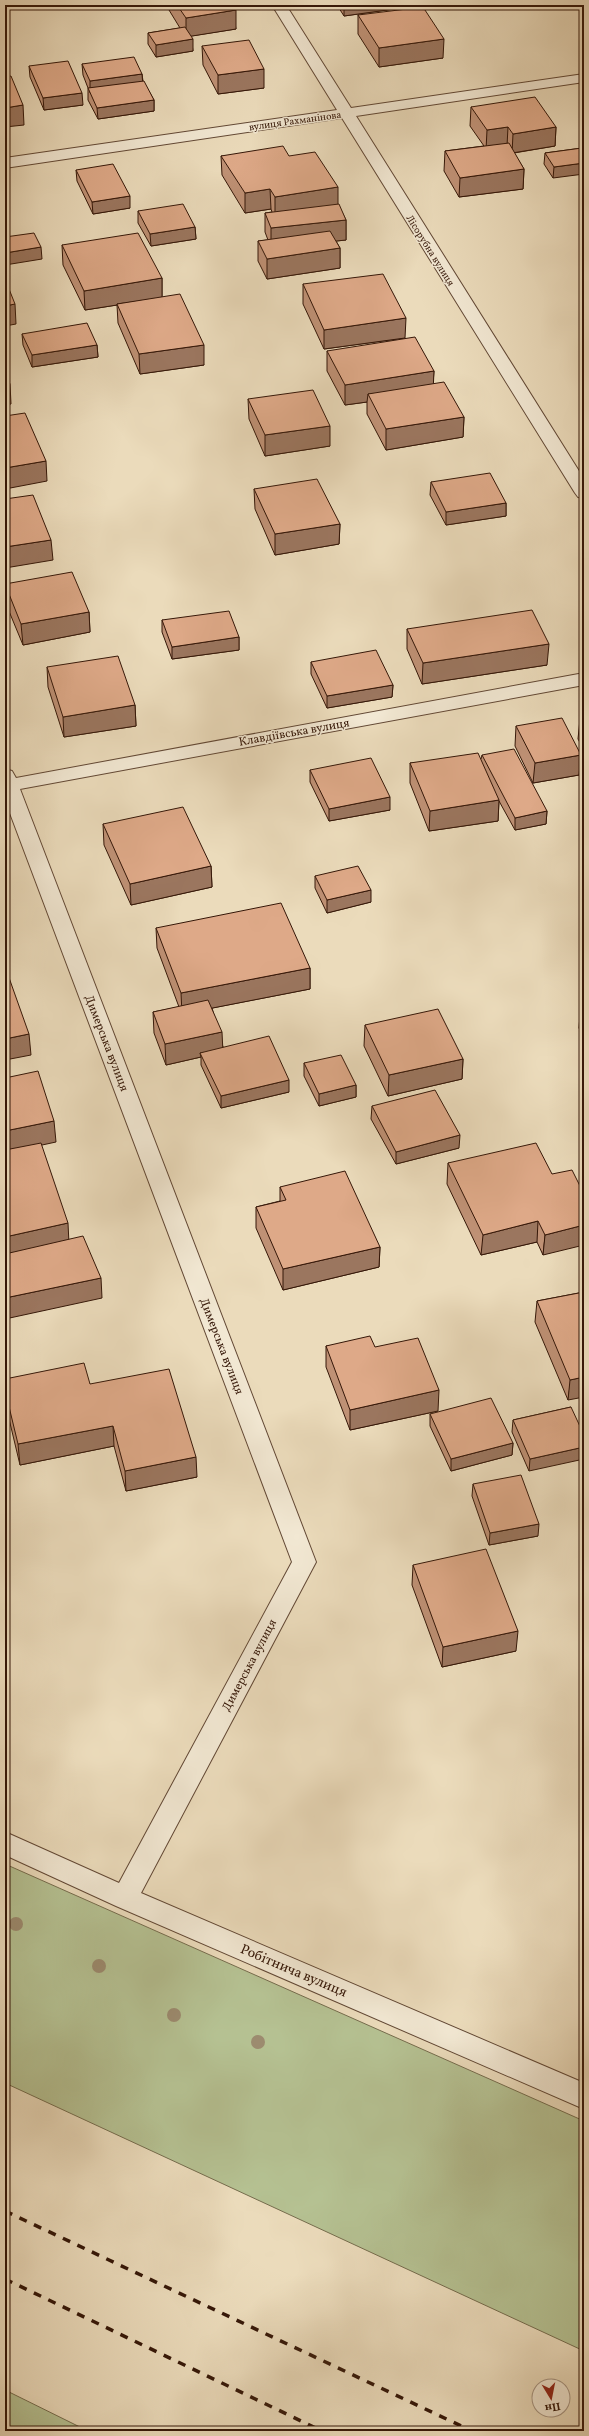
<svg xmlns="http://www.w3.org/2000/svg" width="589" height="2436" font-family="Vollkorn,serif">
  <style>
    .green { fill: #b5c192; stroke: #756c4d }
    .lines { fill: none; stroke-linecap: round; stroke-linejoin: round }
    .minor-casing { stroke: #624835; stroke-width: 2 }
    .minor { fill: #f2e8d3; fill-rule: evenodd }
    .rail { stroke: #351708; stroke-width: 3.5; stroke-dasharray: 8 8; stroke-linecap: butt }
    .tree { fill: #9c8b6f }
    .wall { fill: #bf9175; stroke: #351708 }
    .shaded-wall { fill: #9b765f; stroke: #351708 }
    .building { fill: #dea988; stroke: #351708 }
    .labels { text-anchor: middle; stroke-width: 3; stroke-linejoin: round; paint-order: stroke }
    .far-street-label { font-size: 10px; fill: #351708; stroke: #f2e8d3 }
    .street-label { font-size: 12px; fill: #351708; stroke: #f2e8d3 }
    .near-street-label { font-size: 14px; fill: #351708; stroke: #f2e8d3 }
  </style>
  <rect width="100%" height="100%" fill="#ebdbbb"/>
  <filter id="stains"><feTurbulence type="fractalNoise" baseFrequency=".005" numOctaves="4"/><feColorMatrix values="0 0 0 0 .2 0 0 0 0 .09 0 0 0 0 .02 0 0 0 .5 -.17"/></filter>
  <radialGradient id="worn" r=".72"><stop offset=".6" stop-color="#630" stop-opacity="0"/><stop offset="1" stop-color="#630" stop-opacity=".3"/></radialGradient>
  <path class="green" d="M5,1864l579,257v230l-579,-268z
    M5,2390l83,41h-83z"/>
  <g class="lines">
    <defs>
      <path id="minor" d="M272,5h14l65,103 233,-34v8l-228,34 228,363v19l-6,-1 -3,-4 -233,-375 -337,50v-10l332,-48z
        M584,673v12l-564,104 296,773 -175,331 443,190v26l-468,-203 -111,-51v-23l114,51 173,-321 -287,-762v-31l7,2 4,7z"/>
    </defs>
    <use href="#minor" class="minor-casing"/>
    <use href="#minor" class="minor"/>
    <path class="rail" d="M5,2211l467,220
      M5,2279l317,152"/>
  </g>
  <g class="tree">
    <circle cx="16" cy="1924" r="7"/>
    <circle cx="99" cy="1966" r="7"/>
    <circle cx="174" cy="2015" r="7"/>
    <circle cx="258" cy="2042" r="7"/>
  </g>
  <path class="wall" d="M169,5h63l4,24 -45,7 2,15 -37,6 -8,-13v-11l32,-5 -11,-18z
    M337,5h72v2l-65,9z
    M358,15l85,43 -64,9 -21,-33z
    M202,46l62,42 -46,6 -15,-29z
    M82,64l60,10 1,7 11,19v11l-56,8 -10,-19v-12l-5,-13z
    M29,66l54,39 -39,5 -14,-33z
    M471,107l85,20 -1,19 -41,7 10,16 -1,20 -64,8 -15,-26 1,-20 39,-5 -14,-20z
    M582,148l-29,30 -9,-14 1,-11z
    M221,156h68l49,48 8,16v20l-10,1 4,7v20l-73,11 -9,-18v-20l10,-1 -3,-8v-19l7,-1 -1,-3 -26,4 -23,-38z
    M76,170l54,38 -37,6 -16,-33z
    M138,211l57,16 1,12 -45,7 -13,-23z
    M62,245l100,33v19l42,68 -64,9 -22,-51 -1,-18 -32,5 -22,-45z
    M303,284l102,54 -81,11 -21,-45z
    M22,334l75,11 1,12 -66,10 -9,-22z
    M327,351l107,20 -1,13 31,33 -1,20 -77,13 -19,-36v-12l-22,3 -18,-34z
    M248,399l82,47 -65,10 -16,-37z
    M431,482l75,21v13l-60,9 -16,-30z
    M254,489l86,35 -1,20 -64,11 -20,-46z
    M5,584l84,28 1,20 -67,13 -17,-41z
    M162,620l77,17v13l-67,9 -10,-27z
    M407,629l140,36 -125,19 -15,-35z
    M311,662l82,23 -1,12 -65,11 -16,-34z
    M47,667l88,38 1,21 -72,11 -16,-50z
    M584,718v32l-6,-11 2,-20z
    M516,726l63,49 -46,8 -18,-37z
    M482,755l65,56 -1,13 -31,6 -16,-29 -1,20 -69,10 -19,-48v-20l71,-4z
    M310,770l80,40 -61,11 -19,-39z
    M103,824l108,42 1,21 -81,18 -27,-60z
    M315,876l56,26 -44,11 -12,-25z
    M156,928l154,40v21l-98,19 11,39 66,45 -68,16 -20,-43v-8l-35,8 -12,-32 -1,-21 26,-5 -22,-59z
    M580,1015h4v23l-5,-10z
    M365,1025l98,34 -1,20 -74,17 -24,-50z
    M304,1063l52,22v12l-37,9 -15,-30z
    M372,1106l87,42 -63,16 -25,-45z
    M448,1163l104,11 -9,81 -6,-13 -56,13 -34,-71z
    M280,1187l100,60 -1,20 -96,23 -27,-62v-21l24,-6z
    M584,1292l-16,108 -33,-78 2,-21z
    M326,1346l49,1 63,64 -88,19 -24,-63z
    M5,1379l85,5 107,93 -71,14 -12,-45 -94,19 -15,-63z
    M571,1407l-42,64 -17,-39 1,-12z
    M430,1414l83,29 -1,12 -61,16 -21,-45z
    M473,1484l65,52 -49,9 -17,-49z
    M413,1565l103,86 -74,16 -30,-82z"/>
  <path class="shaded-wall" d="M344,5h65v2l-65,9z
    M464,5h24l-24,3z
    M236,10v19l-50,8v-19z
    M193,39v12l-37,6v-12z
    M444,39l-1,19 -64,9v-19z
    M264,69v19l-46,6v-19z
    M142,74l1,12 -53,7v-12z
    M82,93l1,12 -39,5 -1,-12z
    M154,100v11l-56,8 -1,-11z
    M23,105l1,20 -19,2v-19z
    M508,127l-1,19 -21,4 1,-20z
    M556,127l-1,19 -43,7 1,-19z
    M584,163v11l-31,4 1,-11z
    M524,169l-1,20 -64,8 1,-19z
    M338,187v19l-63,11v-20z
    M270,189l1,20 -26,4v-20z
    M130,196v12l-37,6 -1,-12z
    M346,220v20l-75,8v-20z
    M195,227l1,12 -45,7 -1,-12z
    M41,247l1,12 -37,6v-12z
    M340,248v20l-73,11v-20z
    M162,278v20l-45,6v1l-32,5 -1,-19z
    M15,304l1,20 -11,2v-20z
    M406,318l-1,20 -81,11v-19z
    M97,345l1,12 -66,10v-12z
    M204,345v20l-64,9 -1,-20z
    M434,371l-1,21 -65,2 -1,8 -22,3v-20z
    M5,384h5l1,20 -6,1z
    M464,417l-1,20 -77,13v-21z
    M330,426v20l-65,10v-21z
    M46,461l1,20 -42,8v-21z
    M506,503v13l-60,9v-13z
    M340,524l-1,20 -64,11v-21z
    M51,540l2,20 -48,8v-21z
    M89,612l1,20 -67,13 -2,-21z
    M239,637v13l-67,9v-12z
    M549,644l-2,21 -125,19 1,-21z
    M393,685l-1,12 -65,11v-12z
    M135,705l1,21 -72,11 -1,-20z
    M581,755l-2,20 -46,8 2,-20z
    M390,797v13l-61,11v-12z
    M499,800l-1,21 -69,10 1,-20z
    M547,811l-1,13 -31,6v-12z
    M211,866l1,21 -81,18 -1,-21z
    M371,890v12l-44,11v-13z
    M310,968v21l-128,25 -1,-21z
    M222,1032l1,21h-23l1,4 -35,8 -1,-21z
    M29,1034l2,21 -26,5v-21z
    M463,1059l-1,20 -74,17 1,-21z
    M289,1080v12l-68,16v-12z
    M356,1085v12l-37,9v-12z
    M54,1121l2,21 -51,11v-22z
    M460,1135l-1,13 -63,16v-12z
    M538,1221l-1,21 -56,13 2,-20z
    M68,1223l1,21 -64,14v-21z
    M584,1225v20l-41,10 2,-20z
    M380,1247l-1,20 -96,23v-21z
    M101,1278l1,20 -97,21v-21z
    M584,1377v20l-16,3 2,-20z
    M439,1390l-1,21 -88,19v-20z
    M113,1426l1,20 -94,19 -2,-21z
    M513,1443l-1,12 -61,16v-12z
    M584,1447v12l-55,12 1,-12z
    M196,1457l1,20 -71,14 -1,-20z
    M539,1524l-1,12 -49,9 1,-12z
    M518,1631l-2,20 -74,16 1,-20z"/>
  <path class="building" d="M177,5h55l4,5 -50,8z
    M423,7l21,32 -65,9 -21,-33z
    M185,27l8,12 -37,6 -8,-12z
    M249,40l15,29 -46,6 -16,-29z
    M134,57l8,17 -52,7 -8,-17z
    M68,61l14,32 -39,5 -14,-32z
    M11,76l12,29 -18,3v-31z
    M144,81l10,19 -57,8 -9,-20z
    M535,97l21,30 -43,7 -5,-7 -21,3 -16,-23z
    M509,143l15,26 -64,9 -15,-27z
    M283,146l6,10 26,-4 23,35 -63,10 -5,-8 -25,4 -24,-37z
    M582,148l2,2v13l-30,4 -9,-14z
    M113,164l17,32 -38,6 -16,-32z
    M183,204l12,23 -45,7 -12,-23z
    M339,204l7,16 -75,8 -6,-15z
    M330,231l10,17 -73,11 -9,-18z
    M34,233l7,14 -36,6v-16z
    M138,233l24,45 -78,13 -22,-46z
    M383,274l23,44 -82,12 -21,-46z
    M5,279l10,25 -10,2z
    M180,294l24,51 -65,9 -22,-50z
    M87,323l10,22 -65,10 -10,-21z
    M415,337l19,34 -89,14 -18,-34z
    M5,372l5,12h-5z
    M444,382l20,35 -78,12 -18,-35z
    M313,390l17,36 -65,9 -17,-36z
    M25,413l21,48 -41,7v-52z
    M490,473l16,30 -60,9 -15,-30z
    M317,479l23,45 -65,10 -21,-45z
    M33,495l18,45 -46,7v-48z
    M72,572l17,40 -68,12 -16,-40z
    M532,610l17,34 -126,19 -16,-34z
    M229,611l10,26 -67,10 -10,-27z
    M376,650l17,35 -66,11 -16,-34z
    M118,656l17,49 -72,12 -16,-50z
    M562,718l19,37 -46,8 -19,-37z
    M584,718v8l-4,-7z
    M514,749l33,62 -32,7 -33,-63z
    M478,753l21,47 -69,11 -20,-48z
    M371,758l19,39 -61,12 -19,-39z
    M183,807l28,59 -81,18 -27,-60z
    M358,866l13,24 -44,10 -12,-24z
    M281,903l29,65 -129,25 -25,-65z
    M7,972l22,62 -24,5v-66z
    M208,1000l14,32 -57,12 -12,-32z
    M438,1009l25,50 -74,16 -24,-50z
    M580,1015h4v8z
    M269,1036l20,44 -68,16 -21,-43z
    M341,1055l15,30 -37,9 -15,-31z
    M38,1071l16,50 -49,10v-53z
    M435,1090l25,45 -64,17 -24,-46z
    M41,1143l27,80 -63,14v-87z
    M536,1143l16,31 20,-4 12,24v31l-39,10 -7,-14 -55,14 -35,-72z
    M345,1171l35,76 -97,22 -27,-62 30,-7 -6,-13z
    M83,1236l18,42 -96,20v-44z
    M584,1292v85l-14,3 -33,-79z
    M370,1336l5,11 43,-9 21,52 -89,20 -24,-64z
    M84,1363l6,21 79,-15 27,88 -71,14 -12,-45 -95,18 -13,-54v-11z
    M491,1398l22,45 -62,16 -21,-45z
    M571,1407l13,28v12l-54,12 -17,-39z
    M521,1475l18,49 -49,9 -17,-49z
    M486,1549l32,82 -75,16 -30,-82z"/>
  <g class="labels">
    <g class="far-street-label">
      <text transform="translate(295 120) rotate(-8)" y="4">вулиця Рахманінова</text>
      <text transform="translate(431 250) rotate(58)" y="4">Лісорубна вулиця</text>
    </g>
    <g class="street-label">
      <text transform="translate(294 732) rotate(-10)" y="4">Клавдіївська вулиця</text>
      <text transform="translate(107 1043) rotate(69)" y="4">Димерська вулиця</text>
      <text transform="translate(222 1346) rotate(69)" y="4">Димерська вулиця</text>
      <text transform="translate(249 1665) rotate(-62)" y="4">Димерська вулиця</text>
    </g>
    <g class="near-street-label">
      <text transform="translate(294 1970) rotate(23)" y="5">Робітнича вулиця</text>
    </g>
  </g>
  <rect width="589" height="2436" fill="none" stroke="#ebdbbb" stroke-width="20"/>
  <rect x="6" y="6" width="577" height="2424" fill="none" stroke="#351708" stroke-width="2"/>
  <rect x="10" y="10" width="569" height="2416" fill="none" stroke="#351708"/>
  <g transform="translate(551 2398) rotate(170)"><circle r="19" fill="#f2e8d3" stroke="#a69482"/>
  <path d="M0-3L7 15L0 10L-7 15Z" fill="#8f2418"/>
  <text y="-6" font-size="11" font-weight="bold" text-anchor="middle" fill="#351708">Пн</text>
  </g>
  <rect width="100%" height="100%" filter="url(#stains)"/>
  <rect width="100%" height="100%" fill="url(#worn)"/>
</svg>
